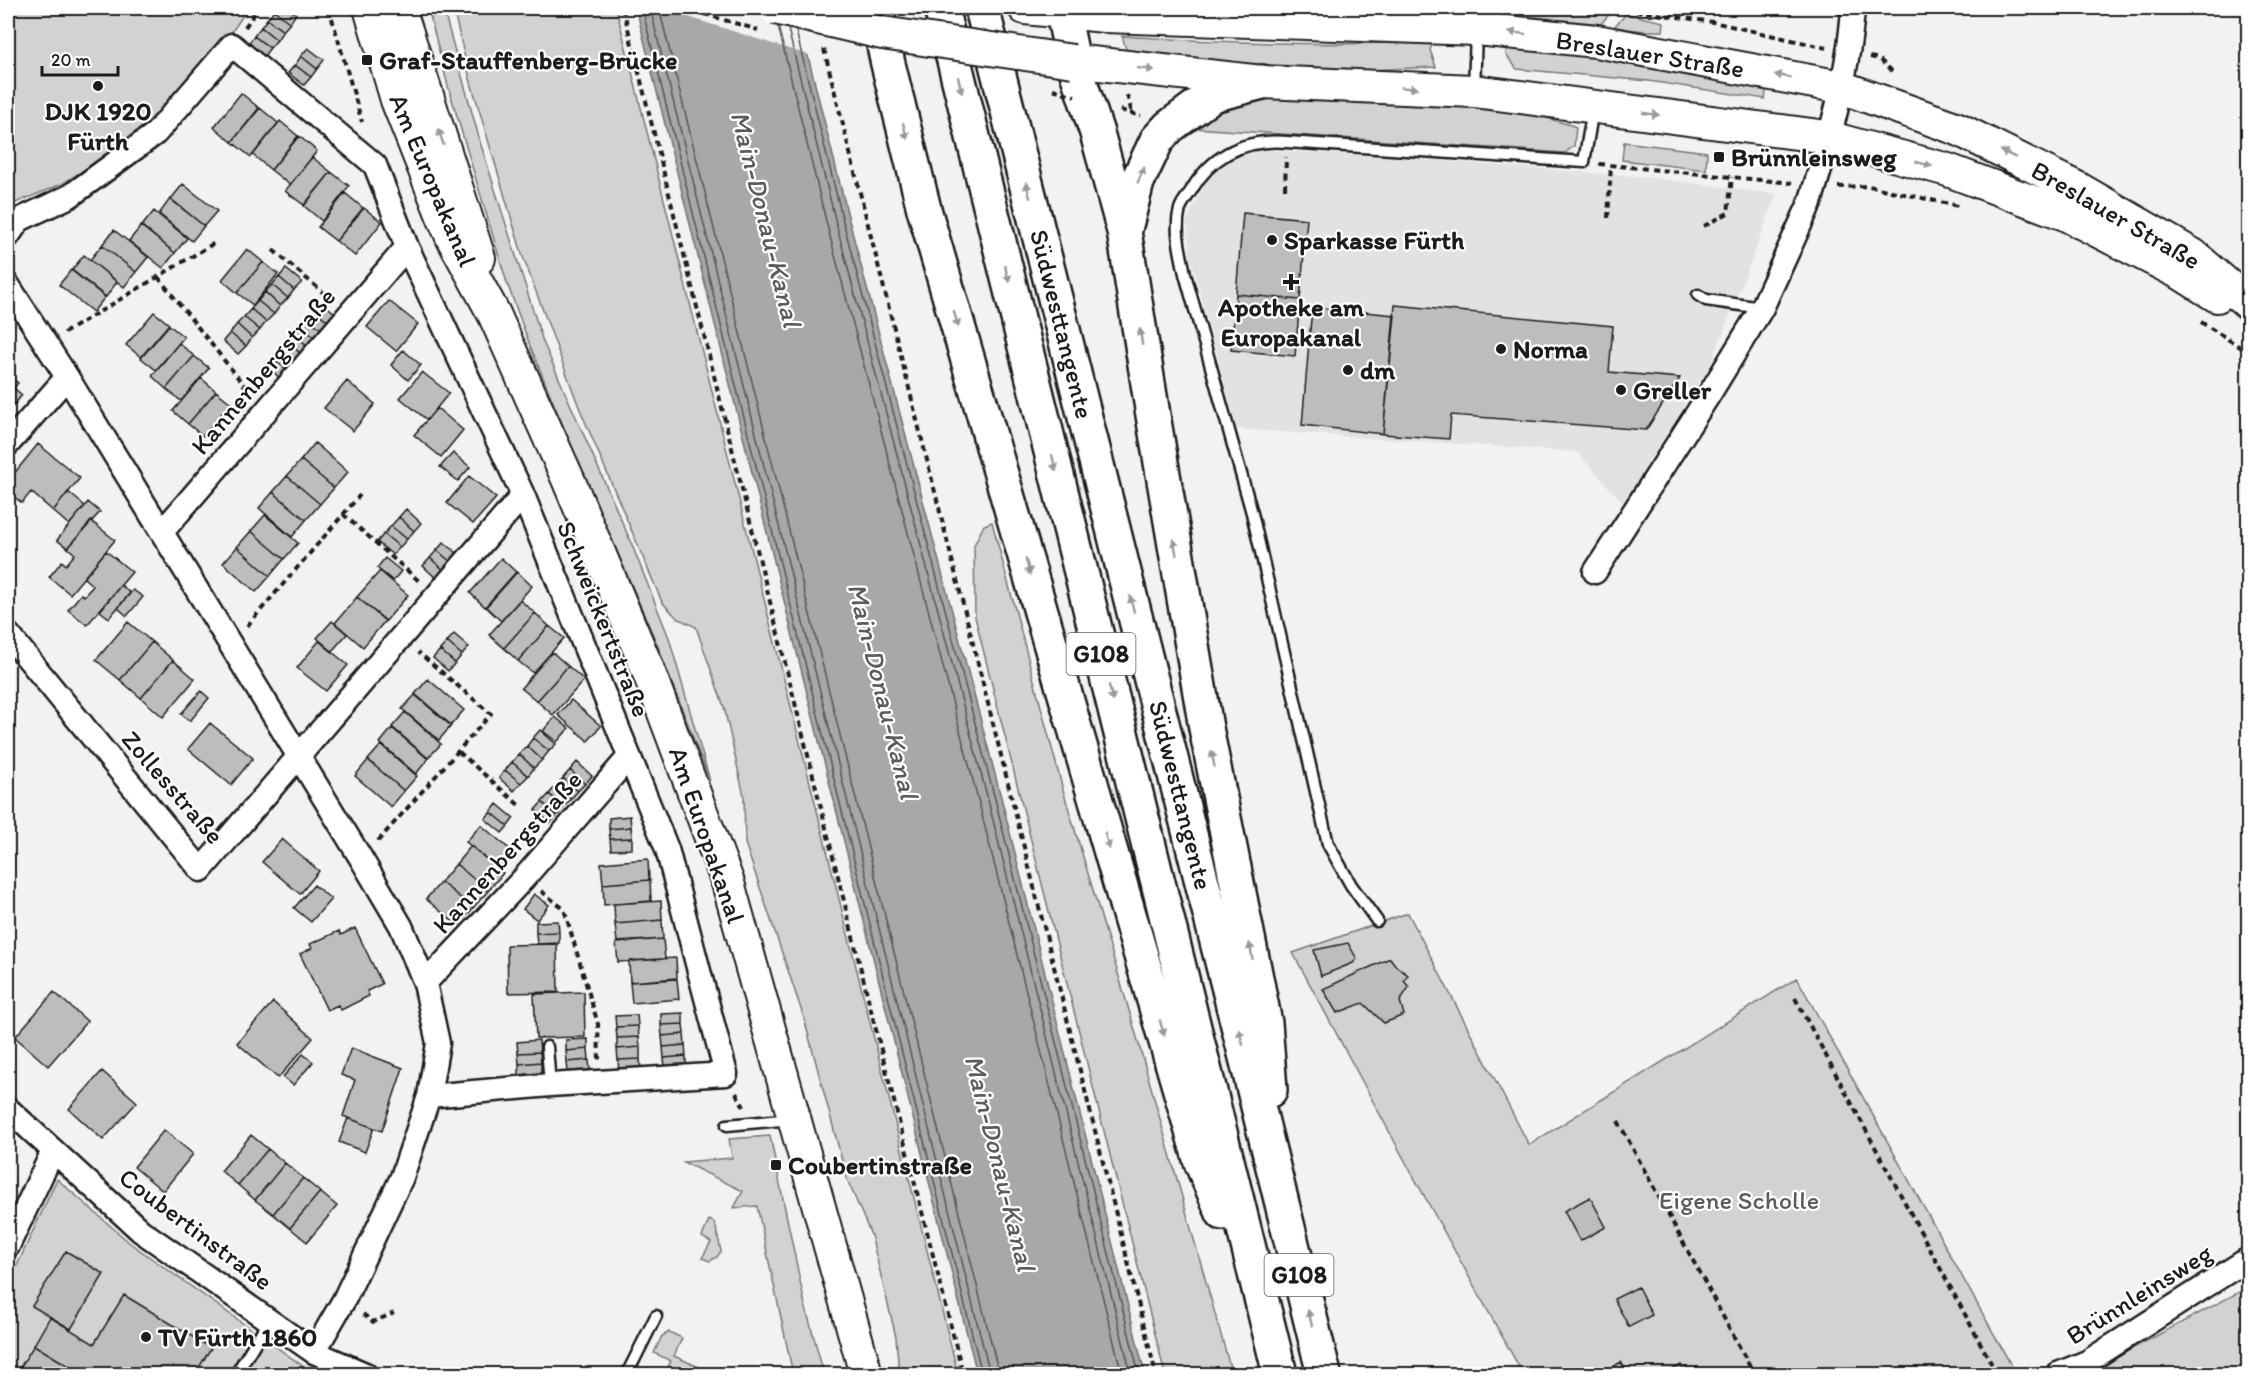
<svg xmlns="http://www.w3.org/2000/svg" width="2256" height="1382" font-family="Itim,sans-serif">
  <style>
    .built { fill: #e2e2e2 }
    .green { fill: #d2d2d2; stroke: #777; stroke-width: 1.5 }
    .water { fill: #a8a8a8; stroke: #707070; stroke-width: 1.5 }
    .pier { fill: #f2f2f2 }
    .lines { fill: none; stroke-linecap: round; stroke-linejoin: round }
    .shore { stroke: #545454; stroke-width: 1.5 }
    .building { fill: #bdbdbd; stroke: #1c1c1c; stroke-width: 1.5 }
    .lane-casing { stroke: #1c1c1c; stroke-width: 15 }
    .street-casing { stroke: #1c1c1c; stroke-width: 27 }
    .secondary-casing { stroke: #1c1c1c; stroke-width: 36 }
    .highway-casing { stroke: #1c1c1c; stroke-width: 38 }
    .path { stroke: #1c1c1c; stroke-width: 4; stroke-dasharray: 6 4.5; stroke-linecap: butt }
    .lane { stroke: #fff; stroke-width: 10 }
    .street { stroke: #fff; stroke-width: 22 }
    .secondary { stroke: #fff; stroke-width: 32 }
    .highway { stroke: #fff; stroke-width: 33 }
    .secondary-bridge-casing { stroke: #1c1c1c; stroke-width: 36; stroke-linecap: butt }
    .path-bridge { stroke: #1c1c1c; stroke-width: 4; stroke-dasharray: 6 4.5; stroke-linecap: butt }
    .secondary-bridge { stroke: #fff; stroke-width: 32 }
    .oneway { fill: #999 }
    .poi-dot { fill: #1c1c1c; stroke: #fff; stroke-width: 2 }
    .labels { text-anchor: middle; stroke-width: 4.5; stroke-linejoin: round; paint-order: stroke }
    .shield { fill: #fff; stroke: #606060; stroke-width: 1.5 }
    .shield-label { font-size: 24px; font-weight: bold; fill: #1c1c1c }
    .street-label { font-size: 26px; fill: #1c1c1c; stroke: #fff }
    .poi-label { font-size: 26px; font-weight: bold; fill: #1c1c1c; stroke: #fff; text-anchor: start }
    .park-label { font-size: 26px; fill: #5c5c5c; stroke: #fff }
    .water-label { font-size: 27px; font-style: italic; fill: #5b5b5b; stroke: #fff }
  </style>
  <rect width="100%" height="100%" fill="#f2f2f2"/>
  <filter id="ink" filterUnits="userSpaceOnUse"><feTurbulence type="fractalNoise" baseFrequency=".0167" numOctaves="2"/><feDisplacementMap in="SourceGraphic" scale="12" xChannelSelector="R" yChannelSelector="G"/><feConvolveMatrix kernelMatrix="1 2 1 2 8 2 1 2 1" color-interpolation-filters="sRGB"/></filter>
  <g filter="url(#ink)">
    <path class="built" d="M1261,150l114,6 271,21 131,17 -66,170 -88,139 -46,-51 -340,-23 -47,-173 -3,-35 19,-41 31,-24z"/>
    <path class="green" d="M8,8h240l-25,37 -70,82 -91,57 -54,22z
      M428,8h15l38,137 62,197 87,198 39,98 41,143 -53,-137 -85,-196 -41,-100 -24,-65 -59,-197z
      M453,8h163l342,1366h-59l-3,-37 -25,-102 -24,-56 -43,-161 -59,-175 -1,-47 -20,-89 -28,-80 -19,-9 -15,-16 -83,-195 -57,-153 -52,-175z
      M1446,8h148l18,3 -11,13z
      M1626,14l38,8 -1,9h-19l-30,-4z
      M1122,36c103,7 207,10 311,6l-3,8 6,17 -90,4 -217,-12z
      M1506,45l39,4 222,36 -2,14 -116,-18 -132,-12 -11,-14z
      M1272,96l246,14 53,15 5,2 -2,19 -9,7 -371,-25 9,-15z
      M1624,142l83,10 -1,18 -84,-10z
      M992,522l71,268 71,237 98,347h-67l-190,-757 -1,-72 10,-20z
      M1408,913l121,232 268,-167 219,396h-493l-112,-202 -118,-219z
      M770,1136l35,169 19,69h-31l-36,-168 -23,2 9,-17 -60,-29 49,-4 -3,-19z
      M57,1179l73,64 173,123 19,8h-314v-89z
      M709,1220l6,3 6,28 -4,6 -7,4 -8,-3 9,-16 -9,-5z
      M2248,1287v87h-164l163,-86z
      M669,1332l13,6 -8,18 41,18h-51l7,-13 -17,-8 8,-17z"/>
    <path class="water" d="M636,8h160l53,212 152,577 144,577h-168z"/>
    <path class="pier" d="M660,8h140l12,48 -39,-12z"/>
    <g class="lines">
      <path class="shore" d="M642,8l340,1366
        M650,8l340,1366
        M659,8l340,1366
        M778,26l49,199 152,578 143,571
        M788,29l48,194 152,577 143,574
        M796,31l47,190 152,578 144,575"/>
    </g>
    <path class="building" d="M276,8h12l8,6 -6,9 -16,-13z
      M274,10l16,13 -7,8 -16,-12z
      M267,19l16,12 -6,9 -16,-13z
      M261,27l16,13 -7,8 -16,-12z
      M254,36l16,12 -6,8 -16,-12z
      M308,48l16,12 -7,9 -16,-13z
      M301,56l16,13 -6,8 -16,-12z
      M295,65l16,12 -7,8 -16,-12z
      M241,93l18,15 -27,34 -18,-15z
      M260,108l18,15 -27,34 -19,-15z
      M280,121l18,15 -27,34 -18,-15z
      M299,136l18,15 -27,34 -19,-15z
      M312,157l19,15 -27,33 -19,-14z
      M331,172l18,14 -27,35 -18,-15z
      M183,184l34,27 -13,15 -33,-27z
      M345,193l18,15 -27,33 -18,-14z
      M170,199l34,27 -12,15 -33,-27z
      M364,208l18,14 -27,34 -19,-15z
      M154,211l33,27 -12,15 -33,-27z
      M1243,213l64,6 -7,81 -64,-6z
      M141,226l34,27 -12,15 -34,-27z
      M114,230l34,27 -12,15 -34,-27z
      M102,245l34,27 -12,15 -34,-27z
      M247,249l16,13 -26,31 -15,-13z
      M84,255l33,27 -11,15 -34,-27z
      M263,262l15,12 -25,31 -16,-12z
      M286,269l16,13 -8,8 -15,-13z
      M71,270l34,27 -12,15 -34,-27z
      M279,277l15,13 -6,8 -16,-13z
      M272,285l16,13 -8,8 -15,-14z
      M265,292l15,14 -6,8 -16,-13z
      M1236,294l64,6 -5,56 -64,-6z
      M258,301l16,13 -8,8 -15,-13z
      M389,301l29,23 -22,27 -29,-24z
      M322,302l15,13 -7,8 -15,-13z
      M1395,305l218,21 -4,46 71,6 -34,52 -195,-15 -2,24 -66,-5z
      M1312,307l83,8 -12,119 -81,-9z
      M251,309l15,13 -6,8 -16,-13z
      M315,310l15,13 -7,8 -15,-13z
      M154,312l15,12 -28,33 -15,-12z
      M244,317l16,13 -8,8 -15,-14z
      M308,318l15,13 -7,8 -15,-13z
      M237,324l15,14 -6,8 -16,-13z
      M169,325l15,12 -28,33 -15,-12z
      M301,326l15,13 -7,8 -15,-13z
      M230,333l16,13 -8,8 -15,-13z
      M294,334l15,13 -7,8 -15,-14z
      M287,341l15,14 -7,8 -15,-14z
      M179,343l15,13 -28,33 -14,-13z
      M280,349l15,14 -7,8 -15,-13z
      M403,350l18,15 -13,15 -17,-15z
      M194,356l15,12 -28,33 -15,-12z
      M273,358l15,13 -7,8 -15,-13z
      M422,372l27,21 -22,27 -27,-22z
      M8,375l10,8 -10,13z
      M201,378l15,13 -28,33 -15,-13z
      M347,381l28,23 -22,27 -29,-23z
      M15,389l7,6 -13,16 -1,-13z
      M216,391l15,12 -28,33 -15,-12z
      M437,408l26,22 -22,27 -27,-22z
      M315,443l33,29 -14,16 -33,-28z
      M38,444l42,34 -27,33 -22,-19 -9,11 -14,-11v-11z
      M453,453l17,14 -12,14 -18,-14z
      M301,460l33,28 -14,16 -33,-28z
      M287,476l33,28 -14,16 -33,-28z
      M469,476l27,22 -23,26 -26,-21z
      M68,492l17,14 -16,19 -16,-14z
      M273,492l33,28 -14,17 -33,-29z
      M88,502l12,10 -32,36 -11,-8z
      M406,509l15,14 -7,8 -15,-14z
      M265,515l33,28 -14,16 -33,-28z
      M399,517l15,14 -7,8 -16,-13z
      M91,521l24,19 -45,54 -21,-17 13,-16 4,4 9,-11 -7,-6z
      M391,526l16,13 -7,8 -16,-13z
      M251,531l33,28 -14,17 -33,-29z
      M384,534l16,13 -7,8 -16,-13z
      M444,542l15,13 -7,8 -15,-13z
      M237,547l33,29 -14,16 -33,-29z
      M437,550l15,13 -7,8 -15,-13z
      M106,551l26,21 -45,53 -19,-15 13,-16 3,2 9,-10 -9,-8z
      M385,558l16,13 -8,10 -16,-13z
      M430,558l15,13 -7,9 -15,-14z
      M501,558l15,14 -31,35 -15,-14z
      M380,571l28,24 -22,26 -29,-24z
      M517,572l15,14 -31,35 -15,-14z
      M121,585l9,8 -21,25 -9,-7z
      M133,590l10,7 -16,19 -9,-8z
      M357,597l28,24 -22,26 -28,-24z
      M520,600l15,13 -31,35 -15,-13z
      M535,613l14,13 -31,35 -14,-13z
      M332,621l15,13 -15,17 -15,-13z
      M128,622l24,20 -32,38 -24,-20z
      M549,626l15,12 -31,35 -15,-12z
      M454,634l15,13 -7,8 -15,-13z
      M319,641l29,24 -22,26 -29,-23z
      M152,642l21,18 -32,38 -21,-18z
      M447,642l15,13 -7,8 -15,-13z
      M440,650l15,13 -7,8 -15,-13z
      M552,652l16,14 -31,35 -16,-13z
      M173,660l22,19 -32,38 -22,-19z
      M568,666l16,14 -31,35 -16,-14z
      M428,679l36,31 -13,15 -36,-31z
      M201,691l8,7 -19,23 -9,-7z
      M415,695l36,31 -12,14 -37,-31z
      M571,700l30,26 -13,15 -30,-26z
      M405,712l36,32 -13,14 -36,-31z
      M555,717l14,11 -12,14 -14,-11z
      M210,723l43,35 -22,27 -43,-36z
      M392,728l36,31 -12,15 -36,-31z
      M540,730l16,14 -7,7 -16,-13z
      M533,738l16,13 -7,9 -15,-14z
      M381,745l36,31 -13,15 -36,-31z
      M527,746l15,14 -8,8 -15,-14z
      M519,754l15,14 -6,8 -16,-14z
      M368,760l36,31 -13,16 -36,-31z
      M512,762l16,14 -7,7 -16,-13z
      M577,762l15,14 -7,8 -15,-14z
      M505,770l16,13 -7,8 -15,-13z
      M570,770l15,14 -7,7 -15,-13z
      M563,778l15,13 -7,8 -15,-13z
      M556,786l15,13 -7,8 -15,-13z
      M549,794l15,13 -7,9 -15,-14z
      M542,802l15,14 -7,7 -15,-13z
      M497,804l17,14 -6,8 -17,-14z
      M491,812l17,14 -6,7 -17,-14z
      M630,816l1,11 -22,2v-11z
      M481,825l32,27 -15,17 -32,-27z
      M631,827l1,11 -22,1 -1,-10z
      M632,838v11l-21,1 -1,-11z
      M282,839l37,32 -19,23 -38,-32z
      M471,846l32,27 -15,18 -32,-27z
      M648,859l1,21 -46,4 -2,-21z
      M456,864l32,27 -15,17 -32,-26z
      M650,880l1,21 -47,4 -1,-21z
      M441,882l32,26 -15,18 -32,-27z
      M314,885l17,14 -20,23 -17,-14z
      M534,894l15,11 -12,15 -14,-11z
      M661,901l1,19 -47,4 -1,-20z
      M662,920l1,19 -46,3 -2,-18z
      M558,921l1,11 -23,1v-11z
      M355,928l27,56 -15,7 2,5 -28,14 -3,-5 -11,5 -27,-56 12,-6 -2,-4 29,-13 2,4z
      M559,932v11l-22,1 -1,-11z
      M663,939l2,20 -47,3 -2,-19z
      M1348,943l9,16 -4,4 -32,13 -7,-26z
      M557,944l1,48 -50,1 -1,-48z
      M676,958l1,20 -47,4 -1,-21z
      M1390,958l6,8 12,9 -4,6 5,6 -9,14 4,14 -20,8 -21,-20 -26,10 -14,-24z
      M677,979l2,20 -47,4 -2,-21z
      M54,992l33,29 -39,45 -33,-29z
      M584,992l1,45 -49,1 -2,-44z
      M273,1002l40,36 -35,40 -41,-35z
      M683,1013v11l-22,1v-11z
      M637,1015l1,11 -22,1 -1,-11z
      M683,1024l1,10 -22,2 -1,-11z
      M638,1026l1,11 -22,1 -1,-11z
      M684,1034l1,11 -22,2 -1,-11z
      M639,1037l1,10 -23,2v-11z
      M588,1039v10l-22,2v-11z
      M539,1040l1,12 -22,1 -1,-11z
      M685,1045l1,11 -22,2 -1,-11z
      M640,1047v12l-22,1 -1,-11z
      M351,1048l52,20 -21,63 -39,-15 12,-36 -14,-5z
      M588,1049l1,11 -22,2 -1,-11z
      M540,1052l1,10 -22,2 -1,-11z
      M303,1054l10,8 -20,23 -10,-8z
      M686,1056v11l-21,1 -1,-10z
      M640,1059l1,10 -22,2 -1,-11z
      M589,1060l1,11 -22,1 -1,-10z
      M541,1062v11l-22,2v-11z
      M102,1071l35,31 -34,38 -34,-31z
      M348,1118l26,10 -9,24 -26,-10z
      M164,1130l29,24 -30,37 -29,-24z
      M251,1135l17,14 -30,36 -17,-14z
      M268,1149l17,14 -30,37 -17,-15z
      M285,1163l18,15 -30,36 -18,-14z
      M303,1178l17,14 -30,36 -17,-14z
      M320,1192l17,14 -30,36 -17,-14z
      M1590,1197l16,30 -26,14 -16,-30z
      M66,1251l38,23 -33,55 -39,-23z
      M1638,1287l14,28 -23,12 -15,-28z
      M124,1295l87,53 -16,26h-113l-48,-29 16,-28 44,27z
      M34,1345l48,29h-66z
      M1621,1362l7,12h-21l-2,-2z
      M1681,1365l5,9h-21z"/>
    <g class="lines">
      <defs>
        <path id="lane" d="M1474,89l2,-56
          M1698,295l8,5 56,8
          M1377,921l-26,-36 -23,-41 -76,-331 -67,-239c-4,-21 -11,-44 -5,-65 2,-7 9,-14 12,-20 22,-36 54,-50 95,-47l297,20 9,-53
          M547,1047l3,38
          M727,1125l65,-6
          M236,1374l33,-54
          M627,1374l29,-58"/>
        <path id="street" d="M8,236l11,-16 51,-24 86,-63 76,-88 143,120 32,82 116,248 144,354 59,225 -176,11 -121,11
          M8,285l59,92 295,483 39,66 24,57 13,60 -9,53 -27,81 -58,123 -30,52
          M8,444l59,-67
          M162,532l245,-285
          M1595,572l115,-179 52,-85 48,-105c19,-63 39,-130 43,-195
          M8,634l193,236 322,-375
          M425,983l99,-105 105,-121
          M8,1109l133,122 173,121 51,22
          M8,1246l45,-95
          M2058,1374l29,-12 161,-103"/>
        <path id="secondary" d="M370,8l27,92 46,116 10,23 41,75 74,165 78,186 82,218 138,491
          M399,8l80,250
          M1025,8l80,8 372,13 119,12 245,46 117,42 121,60 114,66 55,48
          M1073,61l189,21 212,9 353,46 121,33 117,44 117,60 35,22"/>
        <path id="highway" d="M876,8l12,56 36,145 277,953 22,51
          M941,8l339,1366
          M982,8l257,1021 85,345
          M1062,8l11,53 24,72 27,98 29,184 53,313 59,295 5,67
          M1380,8l70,19
          M1125,229l12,-47 20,-42 12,-13 43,-32 50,-13"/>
      </defs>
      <use href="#lane" class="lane-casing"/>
      <use href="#street" class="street-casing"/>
      <use href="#secondary" class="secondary-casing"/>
      <use href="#highway" class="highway-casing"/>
      <path class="path" d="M329,8l33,114
        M623,8l251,1014 89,352
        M1615,8l98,14 114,26
        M245,27l13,-19
        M824,49l332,1325
        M1870,57l9,2 16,15
        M1127,95l5,18
        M1120,110l21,6
        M1599,164l193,19
        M1838,187l31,-1 89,20
        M1285,189l1,-32
        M1608,218l3,-53
        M1704,226l24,-13 4,-36
        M273,250l59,50
        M158,277l93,117
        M2201,322l47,30
        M64,333l152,-91
        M343,514l76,67
        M247,626l113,-131
        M459,752l61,54
        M378,841l113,-127 -73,-62
        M541,891l23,18 34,115 1,36
        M1795,998l202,376
        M736,1093l8,14
        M1618,1121l136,253
        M363,1314l10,8 21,-9"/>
      <use href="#lane" class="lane"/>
      <use href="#street" class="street"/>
      <use href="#secondary" class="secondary"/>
      <use href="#highway" class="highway"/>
      <defs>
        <path id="secondary-bridge" d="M775,8l107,25 191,28"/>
      </defs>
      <use href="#secondary-bridge" class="secondary-bridge-casing"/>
      <path class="path-bridge" d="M684,8l74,22
        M1053,89l22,7"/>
      <use href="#secondary-bridge" class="secondary-bridge"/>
    </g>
    <defs><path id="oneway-solid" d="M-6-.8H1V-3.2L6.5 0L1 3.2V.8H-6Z" transform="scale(1.5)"/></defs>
    <g class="oneway">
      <use href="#oneway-solid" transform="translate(1517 33) rotate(-174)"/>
      <use href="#oneway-solid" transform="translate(1146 69) rotate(6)"/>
      <use href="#oneway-solid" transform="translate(1783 76) rotate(-169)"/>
      <use href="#oneway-solid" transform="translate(960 85) rotate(76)"/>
      <use href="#oneway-solid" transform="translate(1409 88) rotate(3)"/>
      <use href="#oneway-solid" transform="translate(1651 114) rotate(8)"/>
      <use href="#oneway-solid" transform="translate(905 131) rotate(76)"/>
      <use href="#oneway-solid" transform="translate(441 137) rotate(-108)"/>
      <use href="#oneway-solid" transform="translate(2008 154) rotate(-154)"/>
      <use href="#oneway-solid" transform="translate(1924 164) rotate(15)"/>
      <use href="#oneway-solid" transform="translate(1141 175) rotate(-66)"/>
      <use href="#oneway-solid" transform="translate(1028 190) rotate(-104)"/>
      <use href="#oneway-solid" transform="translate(1007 274) rotate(76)"/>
      <use href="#oneway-solid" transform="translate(956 319) rotate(74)"/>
      <use href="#oneway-solid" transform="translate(1141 337) rotate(-99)"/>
      <use href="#oneway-solid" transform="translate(1054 463) rotate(76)"/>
      <use href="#oneway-solid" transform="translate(1175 547) rotate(-100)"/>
      <use href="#oneway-solid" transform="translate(1028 567) rotate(74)"/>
      <use href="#oneway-solid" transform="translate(1132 604) rotate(-104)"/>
      <use href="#oneway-solid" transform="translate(1111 693) rotate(76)"/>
      <use href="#oneway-solid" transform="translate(1213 759) rotate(-101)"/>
      <use href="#oneway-solid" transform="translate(1107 841) rotate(74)"/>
      <use href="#oneway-solid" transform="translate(1251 951) rotate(-101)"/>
      <use href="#oneway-solid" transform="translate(1162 1028) rotate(74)"/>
      <use href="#oneway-solid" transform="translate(1241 1037) rotate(-104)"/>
      <use href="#oneway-solid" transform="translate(1310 1318) rotate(-104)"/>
    </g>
  </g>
  <g class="poi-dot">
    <rect x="361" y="54" width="12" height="12" rx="3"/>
    <circle cx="98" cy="86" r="6"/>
    <rect x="1713" y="151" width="12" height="12" rx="3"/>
    <circle cx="1272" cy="240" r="6"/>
    <path d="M1288 273h6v6h6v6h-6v6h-6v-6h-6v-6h6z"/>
    <circle cx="1501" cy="349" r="6"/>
    <circle cx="1348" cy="370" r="6"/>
    <circle cx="1621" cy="390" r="6"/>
    <rect x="770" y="1159" width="12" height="12" rx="3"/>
    <circle cx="146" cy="1337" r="6"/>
  </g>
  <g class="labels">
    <g class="shield">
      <rect x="1066.5" y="633" width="69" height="42" rx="4.5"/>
      <rect x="1264.5" y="1254" width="69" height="42" rx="4.5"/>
    </g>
    <g class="shield-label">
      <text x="1101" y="662">G108</text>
      <text x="1299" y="1283">G108</text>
    </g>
    <g class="street-label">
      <text transform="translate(1650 54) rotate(9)" y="9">Breslauer Straße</text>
      <text transform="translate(433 180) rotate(67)" y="9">Am Europakanal</text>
      <text transform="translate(2116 215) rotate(30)" y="9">Breslauer Straße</text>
      <text transform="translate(1062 324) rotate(76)" y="9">Südwesttangente</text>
      <text transform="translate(263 371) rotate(-50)" y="9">Kannenbergstraße</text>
      <text transform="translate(604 619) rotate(68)" y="9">Schweickertstraße</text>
      <text transform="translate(173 787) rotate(49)" y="9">Zollesstraße</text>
      <text transform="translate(1181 795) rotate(76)" y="9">Südwesttangente</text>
      <text transform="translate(707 835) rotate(71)" y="9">Am Europakanal</text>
      <text transform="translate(507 852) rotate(-48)" y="9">Kannenbergstraße</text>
      <text transform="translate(196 1229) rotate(37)" y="9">Coubertinstraße</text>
      <text transform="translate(2139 1294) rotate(-32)" y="9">Brünnleinsweg</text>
    </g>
    <g class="poi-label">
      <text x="379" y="69">Graf-Stauffenberg-Brücke</text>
      <text x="98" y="120" text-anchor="middle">DJK 1920<tspan x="98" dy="30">Fürth</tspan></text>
      <text x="1731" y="166">Brünnleinsweg</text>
      <text x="1284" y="249">Sparkasse Fürth</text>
      <text x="1291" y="316" text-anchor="middle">Apotheke am<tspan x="1291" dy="30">Europakanal</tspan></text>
      <text x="1513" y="358">Norma</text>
      <text x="1360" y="379">dm</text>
      <text x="1633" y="399">Greller</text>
      <text x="788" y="1174">Coubertinstraße</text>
      <text x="158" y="1346">TV Fürth 1860</text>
    </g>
    <g class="park-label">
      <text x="1739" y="1209">Eigene Scholle</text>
    </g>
    <g class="water-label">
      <text transform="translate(766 219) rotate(76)" y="9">Main-Donau-Kanal</text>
      <text transform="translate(883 691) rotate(76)" y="9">Main-Donau-Kanal</text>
      <text transform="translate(1000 1163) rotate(76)" y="9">Main-Donau-Kanal</text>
    </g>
  </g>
  <rect width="2256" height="1382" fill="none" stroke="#fff" stroke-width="30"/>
  <rect x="15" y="15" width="2226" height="1352" fill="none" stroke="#1c1c1c" stroke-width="2" filter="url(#ink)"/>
  <path d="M42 66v9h76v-9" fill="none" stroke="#1c1c1c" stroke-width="3"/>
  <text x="51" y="66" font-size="18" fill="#1c1c1c" stroke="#ffffff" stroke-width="4.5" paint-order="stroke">20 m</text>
</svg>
